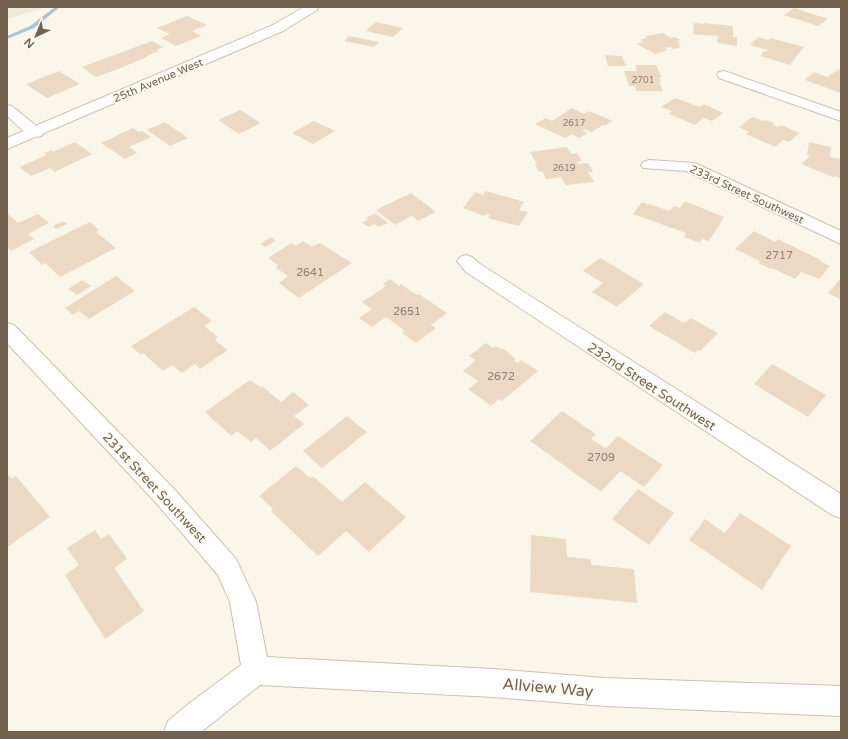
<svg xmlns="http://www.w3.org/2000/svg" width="848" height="739" font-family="'Varela Round',sans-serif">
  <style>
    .residential { fill: #f1ead9 }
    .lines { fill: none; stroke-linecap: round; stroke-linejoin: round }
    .stream { fill: #a8c5d3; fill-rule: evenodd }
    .building { fill: #ebd9c3 }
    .minor-casing { stroke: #ccc1b1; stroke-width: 2 }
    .tertiary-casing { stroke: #ccc1b1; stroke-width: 2 }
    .minor { fill: #fff; fill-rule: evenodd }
    .tertiary { fill: #fff; fill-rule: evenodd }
    .labels { text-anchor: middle; stroke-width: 3.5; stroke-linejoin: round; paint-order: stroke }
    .far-number-label { font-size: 9px; fill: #91806d }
    .far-street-label { font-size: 11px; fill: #736250; stroke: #fdfaf0 }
    .number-label { font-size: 11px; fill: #91806d }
    .street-label { font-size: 13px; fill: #736250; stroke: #fdfaf0 }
    .near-street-label { font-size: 16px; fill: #736250; stroke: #fdfaf0 }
  </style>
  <rect width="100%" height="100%" fill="#faf7ea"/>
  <path class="residential" d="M7,7h32l3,2 -35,10z"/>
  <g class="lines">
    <path class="stream" d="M55,7h5l-26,21 -27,11v-3l23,-10z"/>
  </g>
  <path class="building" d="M794,8l34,11 -10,7 -34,-11z
    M187,16l20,9 -15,6 9,5 -25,10 -15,-8 9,-4 -13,-6z
    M376,22l27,6 -10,9 -27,-6z
    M694,23l10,1v-1l29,3v11h4v9l-20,-3 1,-7 -25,-2z
    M663,33l8,5 4,-1 6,3 -4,1 3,2 -2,1 3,3 -7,2 -4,-2 -5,1 2,2 -2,1 -10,3 -18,-10 7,-2 -4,-2 6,-2v-2z
    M349,36l30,6 -5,5 -30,-6z
    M758,37l11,3 1,-2 34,9 -14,18 -30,-9 4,-5 2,1 2,-2 -18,-5z
    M152,41l11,6 -6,3 2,1 -13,5 1,1 -29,12 -22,8 -14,-10z
    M605,55l17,1 4,10h-18z
    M635,65h21l6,12h-3l2,5h-2l4,9h-27l-1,-5h-6l-5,-15h13z
    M839,69h2v24l-36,-13 9,-8 13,5z
    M59,71l21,13 -33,14 -21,-14z
    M675,98l25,9 4,-3 19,9 -11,8 -8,-3 -9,7 -26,-11 3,-3 -11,-4z
    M572,108l12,6 5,-3 24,10 -8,5 -2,-1 -11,7 -7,-3 -2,2 4,2 -8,5 -7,-4 -7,4 -30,-14 11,-6 6,3z
    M240,110l21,13 -22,11 -21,-14z
    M753,117l10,4 2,-1 9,3 -2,2 6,2 3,-2 19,8 -11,9 -6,-2 -8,7 -29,-13 3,-2 -10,-5z
    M314,121l21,10 -22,13 -21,-11z
    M165,122l23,16 -18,8 -23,-16z
    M133,128l6,4 3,-1 9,6 -22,10 8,6 -12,6 -24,-16z
    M75,142l17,12 -37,18 -5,-4 -19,8 -12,-9 28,-12 -3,-2 8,-3 1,2z
    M809,142l22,5 -1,10 11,2v19l-6,-2 -2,1 -32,-13 9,-8 -3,-1z
    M567,147l4,7 6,-1 5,8 -5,1 1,2 10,-1 5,9h-5l6,10 -28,3 -5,-8 -15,2 -4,-8 -3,1 -4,-8h2l-7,-12z
    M486,191l38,11 -5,8 9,2 -9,14 -31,-8 2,-3 -5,-1 -1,2 -21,-8 12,-16 8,3z
    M411,193l25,19 -18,9 -6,-5 -17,9 -19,-15z
    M642,202l28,9 4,-5 6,2 4,-6h3l37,15 -15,24 -7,-2 -2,4 -16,-6 2,-4 -53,-19z
    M7,213l11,10 20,-9 11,9 -21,11 6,5 -23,12 -4,-4z
    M375,213l13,10 -9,4 -5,-3 -5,3 -7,-4 6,-4 -2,-1z
    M63,221l4,3 -11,5 -3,-3z
    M90,222l9,8 -3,2 20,16 -56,29 -15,-14 -3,2 -13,-13z
    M754,231l21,11 3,-3 43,21 -1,1 10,5 -11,13 -18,-7 -6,7 -23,-11 -1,1 -13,-6 2,-2 -25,-12z
    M271,237l5,4 -11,6 -5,-3z
    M303,241l9,6 8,-4 32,20 -53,35 -20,-15 9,-7 -12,-8 2,-3 -10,-7 23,-15 5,3z
    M600,258l44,26 -27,23 -25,-15 11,-9 -20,-12z
    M116,276l19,15 -46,28 -10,-8 -6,4 -8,-7z
    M841,278v22l-13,-7z
    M390,279l9,7 2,-2 16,11 2,-1 28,19 -16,12 5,3 -20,15 -14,-10 3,-2 -19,-14 -14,10 -13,-9 13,-9 -10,-7 24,-16 -3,-2z
    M82,280l9,6 -14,9 -9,-6z
    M194,307l18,14 -8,5 14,11 -3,3 13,10 -28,19 -5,-5 -13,9 -10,-8 -9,6 -20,-18 -2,2 -10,-9z
    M665,312l19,11 7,-5 27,15 -18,18 -2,-1 -3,3 -46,-27z
    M486,343l7,5 2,-2 6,3 1,-1 14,11 -2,2 4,2 3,-3 17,11 -36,30 -3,-2 -8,7 -23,-17 10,-8 -15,-10 13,-11 -7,-4z
    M772,364l54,31 -18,22 -54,-33z
    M250,380l10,7 2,-1 19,16 12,-10 16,13 -15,11 10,8 -34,27 -14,-13 -5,4 -14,-11 -6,5 -26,-24z
    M562,411l34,23 -5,5 15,9 12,-12 45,29 -19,22 -24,-16 -19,21 -71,-51z
    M347,416l20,16 -45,36 -19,-17z
    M296,466l14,12 3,-2 29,26 23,-20 41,35 -37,35 -23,-21 -28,25 -47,-45 2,-2 -14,-13z
    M7,474l5,5 4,-3 34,41 -43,30z
    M638,489l36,24 -25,32 -37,-26z
    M740,513l51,33 -29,44 -73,-50 16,-21 20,14z
    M95,530l6,9 8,-5 18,25 -13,9 30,43 -39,28 -40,-64 14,-10 -12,-17z
    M531,535l35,4 1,18 24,2v6l43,4 3,34 -107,-11z"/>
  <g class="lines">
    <defs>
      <path id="minor" d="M724,71l117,41v9l-122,-43 -2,-3 2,-3z
        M7,105l5,1 29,24 3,3 -3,3c-13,4 -24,-12 -34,-20z
        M649,160l46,3 146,68v13l-155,-73 -43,-3 -2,-3 2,-3z
        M466,255l6,2 8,7 361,230v24l-9,-3 -366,-243 -9,-11 3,-4z
        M7,323l7,2 161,165 61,69 20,43 11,55 226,12 112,9 236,8v30l-236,-10 -112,-9 -233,-12 -59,47h-37l4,-11 23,-19 50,-37 -11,-63 -12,-27 -61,-71 -150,-161z"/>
      <path id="tertiary" d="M304,7h15l-2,3 -34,21 -276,118v-11l266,-113z"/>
    </defs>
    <use href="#minor" class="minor-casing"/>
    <use href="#tertiary" class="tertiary-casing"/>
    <use href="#minor" class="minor"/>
    <use href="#tertiary" class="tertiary"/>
  </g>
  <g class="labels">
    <g class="far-number-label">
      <text x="643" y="83">2701</text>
      <text x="574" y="126">2617</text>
      <text x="564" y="171">2619</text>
    </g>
    <g class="far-street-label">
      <text transform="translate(158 80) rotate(-23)" y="4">25th Avenue West</text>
      <text transform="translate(747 194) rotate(25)" y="4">233rd Street Southwest</text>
    </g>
    <g class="number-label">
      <text x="779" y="259">2717</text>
      <text x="310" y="276">2641</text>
      <text x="407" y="315">2651</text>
      <text x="501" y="380">2672</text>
      <text x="601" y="461">2709</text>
    </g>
    <g class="street-label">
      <text transform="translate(652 386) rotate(33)" y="5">232nd Street Southwest</text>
      <text transform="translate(155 487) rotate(47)" y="5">231st Street Southwest</text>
    </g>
    <g class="near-street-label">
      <text transform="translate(548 687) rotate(5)" y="6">Allview Way</text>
    </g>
  </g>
  <rect width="848" height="739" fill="none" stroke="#736250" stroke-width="16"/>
  <g transform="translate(36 36) rotate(224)" stroke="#fdfaf0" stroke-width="3" paint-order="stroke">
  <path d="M0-3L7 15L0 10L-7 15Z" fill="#736250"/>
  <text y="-6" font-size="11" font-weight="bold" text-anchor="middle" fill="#736250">N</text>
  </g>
</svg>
